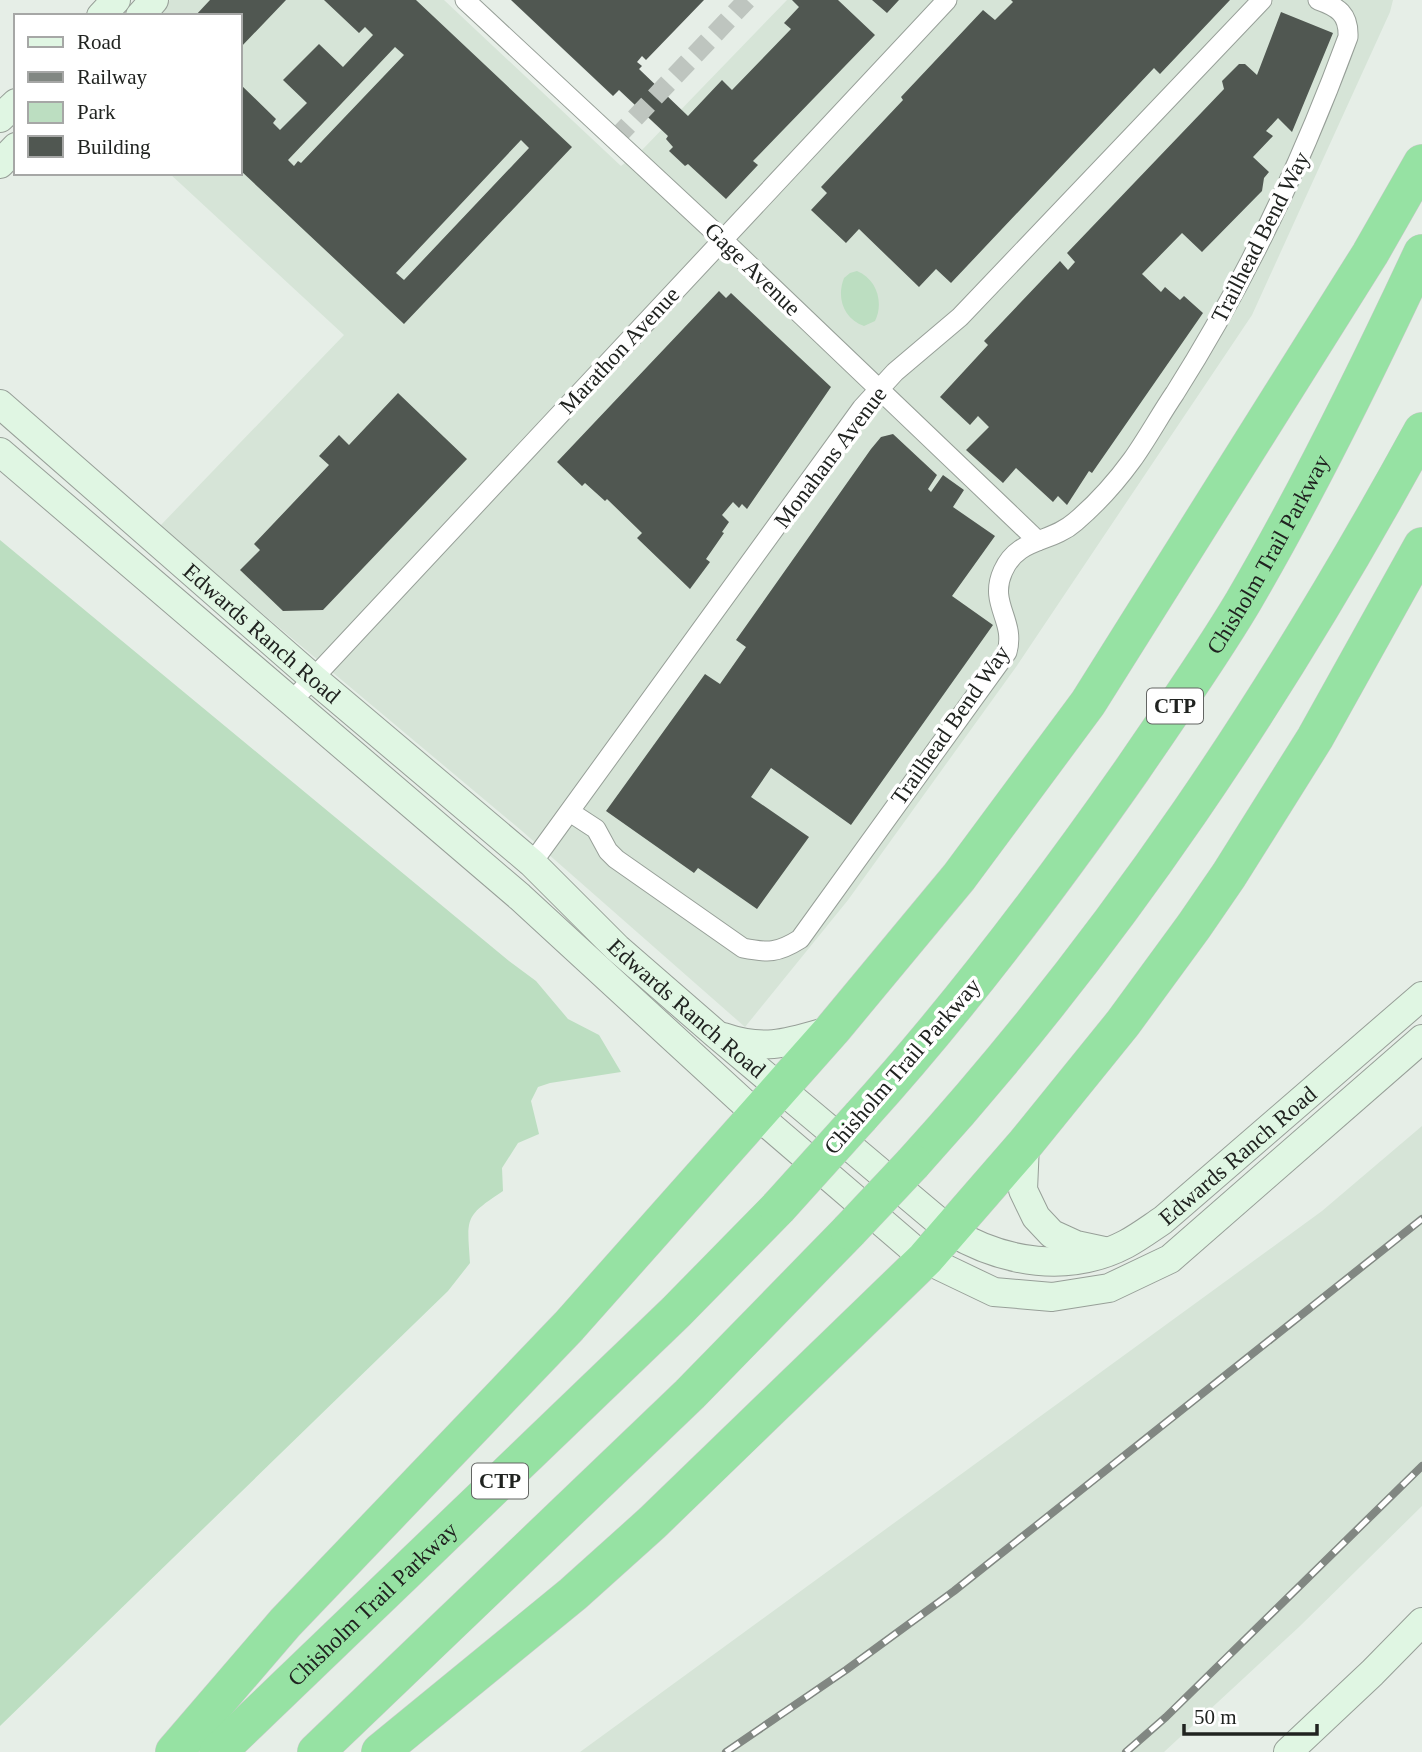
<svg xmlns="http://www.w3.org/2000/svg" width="1422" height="1752" font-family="Georgia,serif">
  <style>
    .built { fill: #d6e4d7 }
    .green { fill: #bcdec1 }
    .building { fill: #505751; fill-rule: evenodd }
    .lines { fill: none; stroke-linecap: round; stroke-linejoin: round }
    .street-tunnel { stroke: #bec5bf; stroke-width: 19; stroke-dasharray: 19 10; stroke-linecap: butt }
    .street-casing { stroke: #979f98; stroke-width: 21 }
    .secondary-casing { stroke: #979f98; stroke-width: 30 }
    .highway-casing { stroke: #c9cac9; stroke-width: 38 }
    .street { stroke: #fff; stroke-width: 19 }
    .secondary { stroke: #e0f6e3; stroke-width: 28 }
    .highway { stroke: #96e2a3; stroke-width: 37 }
    .rail-casing { stroke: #818782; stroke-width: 8 }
    .rail { stroke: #fff; stroke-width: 5; stroke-dasharray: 16; stroke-linecap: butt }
    .highway-bridge-casing { stroke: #c9cac9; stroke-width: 38; stroke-linecap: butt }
    .highway-bridge { stroke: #96e2a3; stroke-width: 37 }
    .labels { text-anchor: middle; stroke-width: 7; stroke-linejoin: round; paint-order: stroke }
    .shield { fill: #fff; stroke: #636563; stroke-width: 2 }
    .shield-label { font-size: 21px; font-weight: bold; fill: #202320 }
    .street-label { font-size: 23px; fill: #202320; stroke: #fff }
  </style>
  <rect width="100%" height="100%" fill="#e6eee7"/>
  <path class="built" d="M170,0h274l177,166 21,-16 145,-150h606l-3,12 -138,303 -236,352 -168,233 -103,127 -223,-196 -363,-304 185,-192 -175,-162h71v-157h-85z
    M1422,1126v380l-123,121 -135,125h-584l742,-541z"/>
  <path class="green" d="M857,271c20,8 27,32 18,50l-11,5c-20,-7 -28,-28 -20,-48l6,-5z
    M0,540l509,421 27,20 32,38 31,16 22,37 -71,11 -12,4 -7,14 8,33 -21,9 -16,25 1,23c-39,26 -36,26 -33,72l-22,28 -448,435z"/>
  <path class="building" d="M210,0h76l-46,48v-32h-45z
    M324,0h92l156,147 -168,177 -164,-154v-86l36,35 -3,4 7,7 27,-27 -24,-23 36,-36 24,23 30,-32 -8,-8 -6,6zM395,47l9,8 -103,108 -3,-2 -4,5 -6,-6zM521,140l8,8 -125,132 -8,-7z
    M511,0h193l-58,60 -4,-4 -5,6 5,4 -3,3 49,47 34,-36 10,10 59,-61 -7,-6 15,-16 -7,-7h46l37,35 -122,126 5,4 -32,34 -38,-35 -3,2 -16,-15 4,-4 -7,-8 2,-3 -49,-46 -6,6z
    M872,0h27l-12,13z
    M1011,0h219l-70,74 -6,-6 -203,215 -15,-14 -17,18 -60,-58 -13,14 -35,-33 16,-17 -6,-6 82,-87 -2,-3 82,-87 12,10 18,-18z
    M1281,12l52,21 -41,99 -14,-14 -12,13 7,5 -20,21 16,15 -5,6 -2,13 -60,61 -20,-19 -40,41 19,18 4,-5 15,13 4,-4 19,17 -111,160 -3,-2 -22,34 -9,-9 -5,6 -37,-34 -13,15 -37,-33 23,-23 -11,-11 -8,9 -30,-28 48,-52 -4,-4 76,-80 8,9 7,-8 -8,-9 157,-164 -2,-8 17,-17h6l12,11z
    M719,291l7,7 5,-5 100,94 -84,122 -5,-5 -3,4 -6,-6 -11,13 7,7 -7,10 2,1 -18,26 4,3 -20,27 -53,-51 5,-5 -35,-34 -2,2 -20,-18 -3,3 -25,-24z
    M398,393l69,66 -144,151 -40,1 -43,-41 20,-20 -6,-6 75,-79 -10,-9 20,-21 10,10z
    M893,434l44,41 -9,14 3,3 12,-17 21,15 -11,17 42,29 -43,60 41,29 -142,200 -80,-57 -20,29 58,40 -52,72 -59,-41 -4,5 -88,-62 99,-137 15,10 26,-37 -10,-7 135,-191 10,-12z"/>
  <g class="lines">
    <path class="street-tunnel" d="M615,139l132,-139"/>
    <defs>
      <path id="street" d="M465,0l258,240 315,301
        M291,702l656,-702
        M570,812l26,17 12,22 8,8 127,89c25,5 35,5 57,-9l207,-287c9,-32 -19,-48 -4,-81 15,-34 47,-27 72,-49 20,-17 41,-40 57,-62 15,-21 28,-45 43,-67 71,-112 127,-231 173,-356 1,-23 -10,-30 -30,-37
        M532,863l330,-455 33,-36 65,-55 302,-317"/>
      <g id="secondary">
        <path d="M101,16l15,-16"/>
        <path d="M140,16l14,-16"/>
        <path d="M0,118l16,-15"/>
        <path d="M0,164l16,-17"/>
        <path id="s1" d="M0,404l313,274 219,185 85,85 100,87 233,196c54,32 119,43 176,13 13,-7 25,-16 37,-24l259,-224"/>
        <path d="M0,452l520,445 236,217 169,145 69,33 58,5 57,-9 61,-29 252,-220"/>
        <path d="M723,1037c43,15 67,5 109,-7"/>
        <path d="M1025,1144l-2,46 13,27 16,17 24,11 28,6"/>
        <path d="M1288,1752l84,-79 50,-51"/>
      </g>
      <g id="highway">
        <path id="s2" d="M861,1116c98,-108 187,-226 271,-346 38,-56 77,-111 111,-168 66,-113 124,-231 179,-349"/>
        <path d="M913,1163c204,-225 364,-467 509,-732"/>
        <path d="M174,1752l111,-129 284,-297 263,-296 127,-153 129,-174 282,-449 52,-91"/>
        <path id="s3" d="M218,1752l458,-440 102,-104"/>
        <path d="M316,1752l374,-358 159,-163"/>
        <path d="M380,1752l193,-158 79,-71 273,-264 100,-115 98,-121 71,-97 35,-51 86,-137 107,-192"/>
      </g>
    </defs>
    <use href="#street" class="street-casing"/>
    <use href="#secondary" class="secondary-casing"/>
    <use href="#highway" class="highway-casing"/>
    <use href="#street" class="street"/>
    <use href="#secondary" class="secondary"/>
    <use href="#highway" class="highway"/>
    <defs>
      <path id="rail" d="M726,1752l120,-82 108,-79 468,-372
        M1126,1752l40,-35 256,-251"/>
    </defs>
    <use href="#rail" class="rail-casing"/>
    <use href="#rail" class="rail"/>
    <defs>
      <path id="highway-bridge" d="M778,1208l83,-92
        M849,1231l64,-68"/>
    </defs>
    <use href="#highway-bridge" class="highway-bridge-casing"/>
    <use href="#highway-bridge" class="highway-bridge"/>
  </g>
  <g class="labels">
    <g class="shield">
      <rect x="1147" y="688.5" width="56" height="35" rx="5"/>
      <rect x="472" y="1463.5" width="56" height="35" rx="5"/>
    </g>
    <g class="shield-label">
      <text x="1175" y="713">CTP</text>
      <text x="500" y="1488">CTP</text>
    </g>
    <g class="street-label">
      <text transform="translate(1260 237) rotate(-63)" y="8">Trailhead Bend Way</text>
      <text transform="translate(753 269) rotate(44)" y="8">Gage Avenue</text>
      <text transform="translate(619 350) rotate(-47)" y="8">Marathon Avenue</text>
      <text transform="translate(830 457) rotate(-53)" y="8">Monahans Avenue</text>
      <text dy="8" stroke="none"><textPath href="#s2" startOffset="695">Chisholm Trail Parkway</textPath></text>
      <text dy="8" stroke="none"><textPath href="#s1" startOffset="348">Edwards Ranch Road</textPath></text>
      <text transform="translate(950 725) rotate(-55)" y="8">Trailhead Bend Way</text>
      <text dy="8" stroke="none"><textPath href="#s1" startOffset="915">Edwards Ranch Road</textPath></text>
      <text transform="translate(902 1066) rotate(-49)" y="8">Chisholm Trail Parkway</text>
      <text dy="8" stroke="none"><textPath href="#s1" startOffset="1587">Edwards Ranch Road</textPath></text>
      <text dy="8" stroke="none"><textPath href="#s3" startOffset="214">Chisholm Trail Parkway</textPath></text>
    </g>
  </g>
  <rect x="14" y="14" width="228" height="161" fill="#ffffff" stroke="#a6a7a6" stroke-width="2"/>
  <rect x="28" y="37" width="35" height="10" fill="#e0f6e3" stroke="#a6a7a6" stroke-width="2"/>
  <text x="77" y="49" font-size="21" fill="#202320">Road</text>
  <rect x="28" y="72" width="35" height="10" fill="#818782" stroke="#a6a7a6" stroke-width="2"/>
  <text x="77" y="84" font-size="21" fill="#202320">Railway</text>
  <rect x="28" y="102" width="35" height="21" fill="#bcdec1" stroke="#a6a7a6" stroke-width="2"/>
  <text x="77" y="119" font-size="21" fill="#202320">Park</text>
  <rect x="28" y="136" width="35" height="21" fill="#505751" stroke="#a6a7a6" stroke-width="2"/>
  <text x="77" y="154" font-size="21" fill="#202320">Building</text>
  <path d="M1184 1724v10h133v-10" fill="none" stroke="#202320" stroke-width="3.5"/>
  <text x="1194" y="1724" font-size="21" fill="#202320" stroke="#ffffff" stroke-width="5" paint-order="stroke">50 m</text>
</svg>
